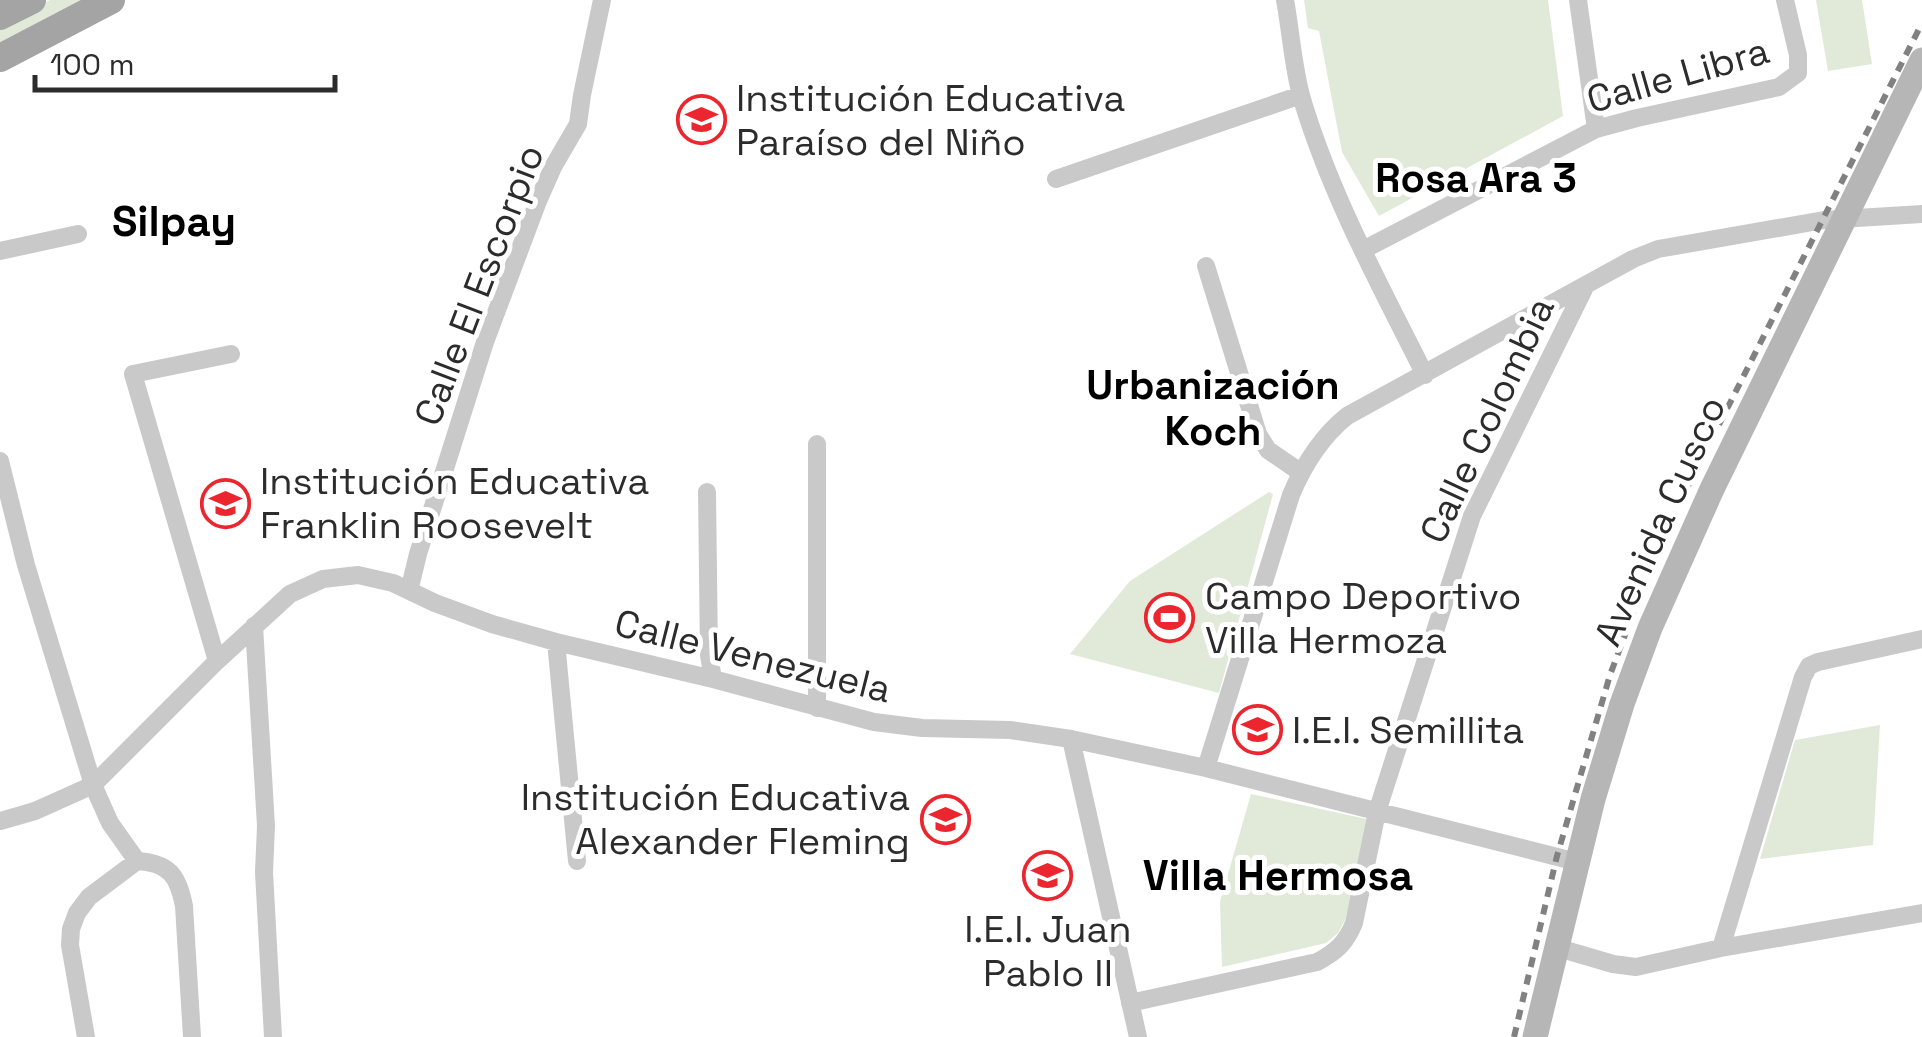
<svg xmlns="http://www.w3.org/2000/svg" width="1922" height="1037" font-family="'Space Grotesk',sans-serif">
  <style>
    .green { fill: #e1ead8 }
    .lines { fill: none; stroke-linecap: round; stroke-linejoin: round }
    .minor { stroke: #c9c9c9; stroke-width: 18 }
    .secondary { stroke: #b6b6b6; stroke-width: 25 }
    .primary { stroke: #a4a4a4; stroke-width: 28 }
    .rail { stroke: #818181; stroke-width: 6; stroke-dasharray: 10 8; stroke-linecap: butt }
    .labels { text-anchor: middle; stroke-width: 10; stroke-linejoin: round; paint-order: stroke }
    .street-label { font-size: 38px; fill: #2c2c2c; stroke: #fff }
    .poi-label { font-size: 38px; fill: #2c2c2c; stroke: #fff; text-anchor: start }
    .neighbourhood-label { font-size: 40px; font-weight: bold; fill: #000; stroke: #fff }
    .quarter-label { font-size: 42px; font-weight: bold; fill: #000; stroke: #fff }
  </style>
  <rect width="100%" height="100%" fill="#fff"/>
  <path class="green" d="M50,0h33l-83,43v-17z
    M1304,0h244l15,116 -184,100 -37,-64 -23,-121 -11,-3z
    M1816,0h46l10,64 -44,7z
    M1269,492l4,2 -54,199 -149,-39 60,-73z
    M1880,725l-7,120 -113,14 35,-119z
    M1251,794l120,26 -26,100 -7,13 -12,10 -104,24 -2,-65z"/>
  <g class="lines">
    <path class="minor" d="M1285,0c6,32 8,68 17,99 29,97 78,186 123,276
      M1578,0l18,129
      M1056,179l245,-84
      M1363,250l233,-121 41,-11 142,-31 19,-14v-18l-13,-55
      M0,251l78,-17
      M1206,266l52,168 10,16 32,22
      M0,461l26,104 67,220 17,38 27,38c32,2 41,14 47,45l8,131
      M707,492l2,163 4,24
      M409,591l9,-37 67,-212 53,-141 15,-34 25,-43 4,-29 20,-95
      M254,626l12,200 -2,46 9,165
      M556,642l21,219
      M217,661l-84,-287 98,-20
      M817,708v-264
      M1071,739l67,298
      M1206,768l85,-273c13,-31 30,-58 56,-79l286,-157 25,-10 166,-29 98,-6
      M0,821l35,-10 58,-26 124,-124 73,-67 33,-15 35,-4 35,8 42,20 57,21 64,18 157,37 161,43 48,6 88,2 61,9 135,29 371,94
      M1555,947l58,17 23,3 85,-19 201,-35
      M1721,948l82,-271 6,-11 9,-4 104,-23
      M1130,1003l187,-41c19,-10 29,-19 37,-39l23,-111 95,-296 114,-231
      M86,1037l-16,-92 1,-16 6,-16 12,-16 48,-36"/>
    <path class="secondary" d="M1535,1037l58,-238 29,-95 28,-76 62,-139 210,-429"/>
    <path class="primary" d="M0,16l32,-16
      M0,58l111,-58"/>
    <path class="rail" d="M1514,1037l43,-181 53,-181 30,-80 47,-107 235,-465"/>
  </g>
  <defs>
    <symbol id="school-ring" viewBox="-11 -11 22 22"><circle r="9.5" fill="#fff" stroke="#eb262e" stroke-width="1.5"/><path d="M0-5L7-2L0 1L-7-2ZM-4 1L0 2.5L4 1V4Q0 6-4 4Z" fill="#eb262e"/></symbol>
    <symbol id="stadium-ring" viewBox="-11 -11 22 22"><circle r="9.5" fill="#fff" stroke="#eb262e" stroke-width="1.5"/><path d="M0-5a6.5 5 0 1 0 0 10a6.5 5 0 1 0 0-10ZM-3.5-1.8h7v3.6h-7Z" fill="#eb262e"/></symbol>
  </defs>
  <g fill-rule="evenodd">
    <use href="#school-ring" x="674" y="92" width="55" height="55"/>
    <use href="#school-ring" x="198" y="476" width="55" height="55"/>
    <use href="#stadium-ring" x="1142" y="590" width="55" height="55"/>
    <use href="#school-ring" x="1230" y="702" width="55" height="55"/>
    <use href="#school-ring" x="918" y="792" width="55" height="55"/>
    <use href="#school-ring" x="1020" y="848" width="55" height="55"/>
  </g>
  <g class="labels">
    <g class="street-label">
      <text transform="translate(1678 75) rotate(-16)" y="13">Calle Libra</text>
      <text transform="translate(479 285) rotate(-69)" y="13">Calle El Escorpio</text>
      <text transform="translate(1487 420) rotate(-65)" y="13">Calle Colombia</text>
      <text transform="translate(1660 521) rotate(-66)" y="13">Avenida Cusco</text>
      <text transform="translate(753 656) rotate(14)" y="13">Calle Venezuela</text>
    </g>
    <g class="poi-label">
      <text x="736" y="111">Institución Educativa<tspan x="736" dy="44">Paraíso del Niño</tspan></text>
      <text x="260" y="494">Institución Educativa<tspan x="260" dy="44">Franklin Roosevelt</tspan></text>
      <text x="1205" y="609">Campo Deportivo<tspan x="1205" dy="44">Villa Hermoza</tspan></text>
      <text x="1292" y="743">I.E.I. Semillita</text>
      <text x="910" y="810" text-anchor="end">Institución Educativa<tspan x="910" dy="44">Alexander Fleming</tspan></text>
      <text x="1048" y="942" text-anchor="middle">I.E.I. Juan<tspan x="1048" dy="44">Pablo II</tspan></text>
    </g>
    <g class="neighbourhood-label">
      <text x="1476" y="192">Rosa Ara 3</text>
      <text x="1213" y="399">Urbanización<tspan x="1213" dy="46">Koch</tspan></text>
    </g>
    <g class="quarter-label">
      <text x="174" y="236">Silpay</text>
      <text x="1278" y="890">Villa Hermosa</text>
    </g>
  </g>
  <path d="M35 75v15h300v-15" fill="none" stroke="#2c2c2c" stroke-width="5"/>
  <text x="50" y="75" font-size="30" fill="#2c2c2c" stroke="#ffffff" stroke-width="8" paint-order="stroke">100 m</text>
</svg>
